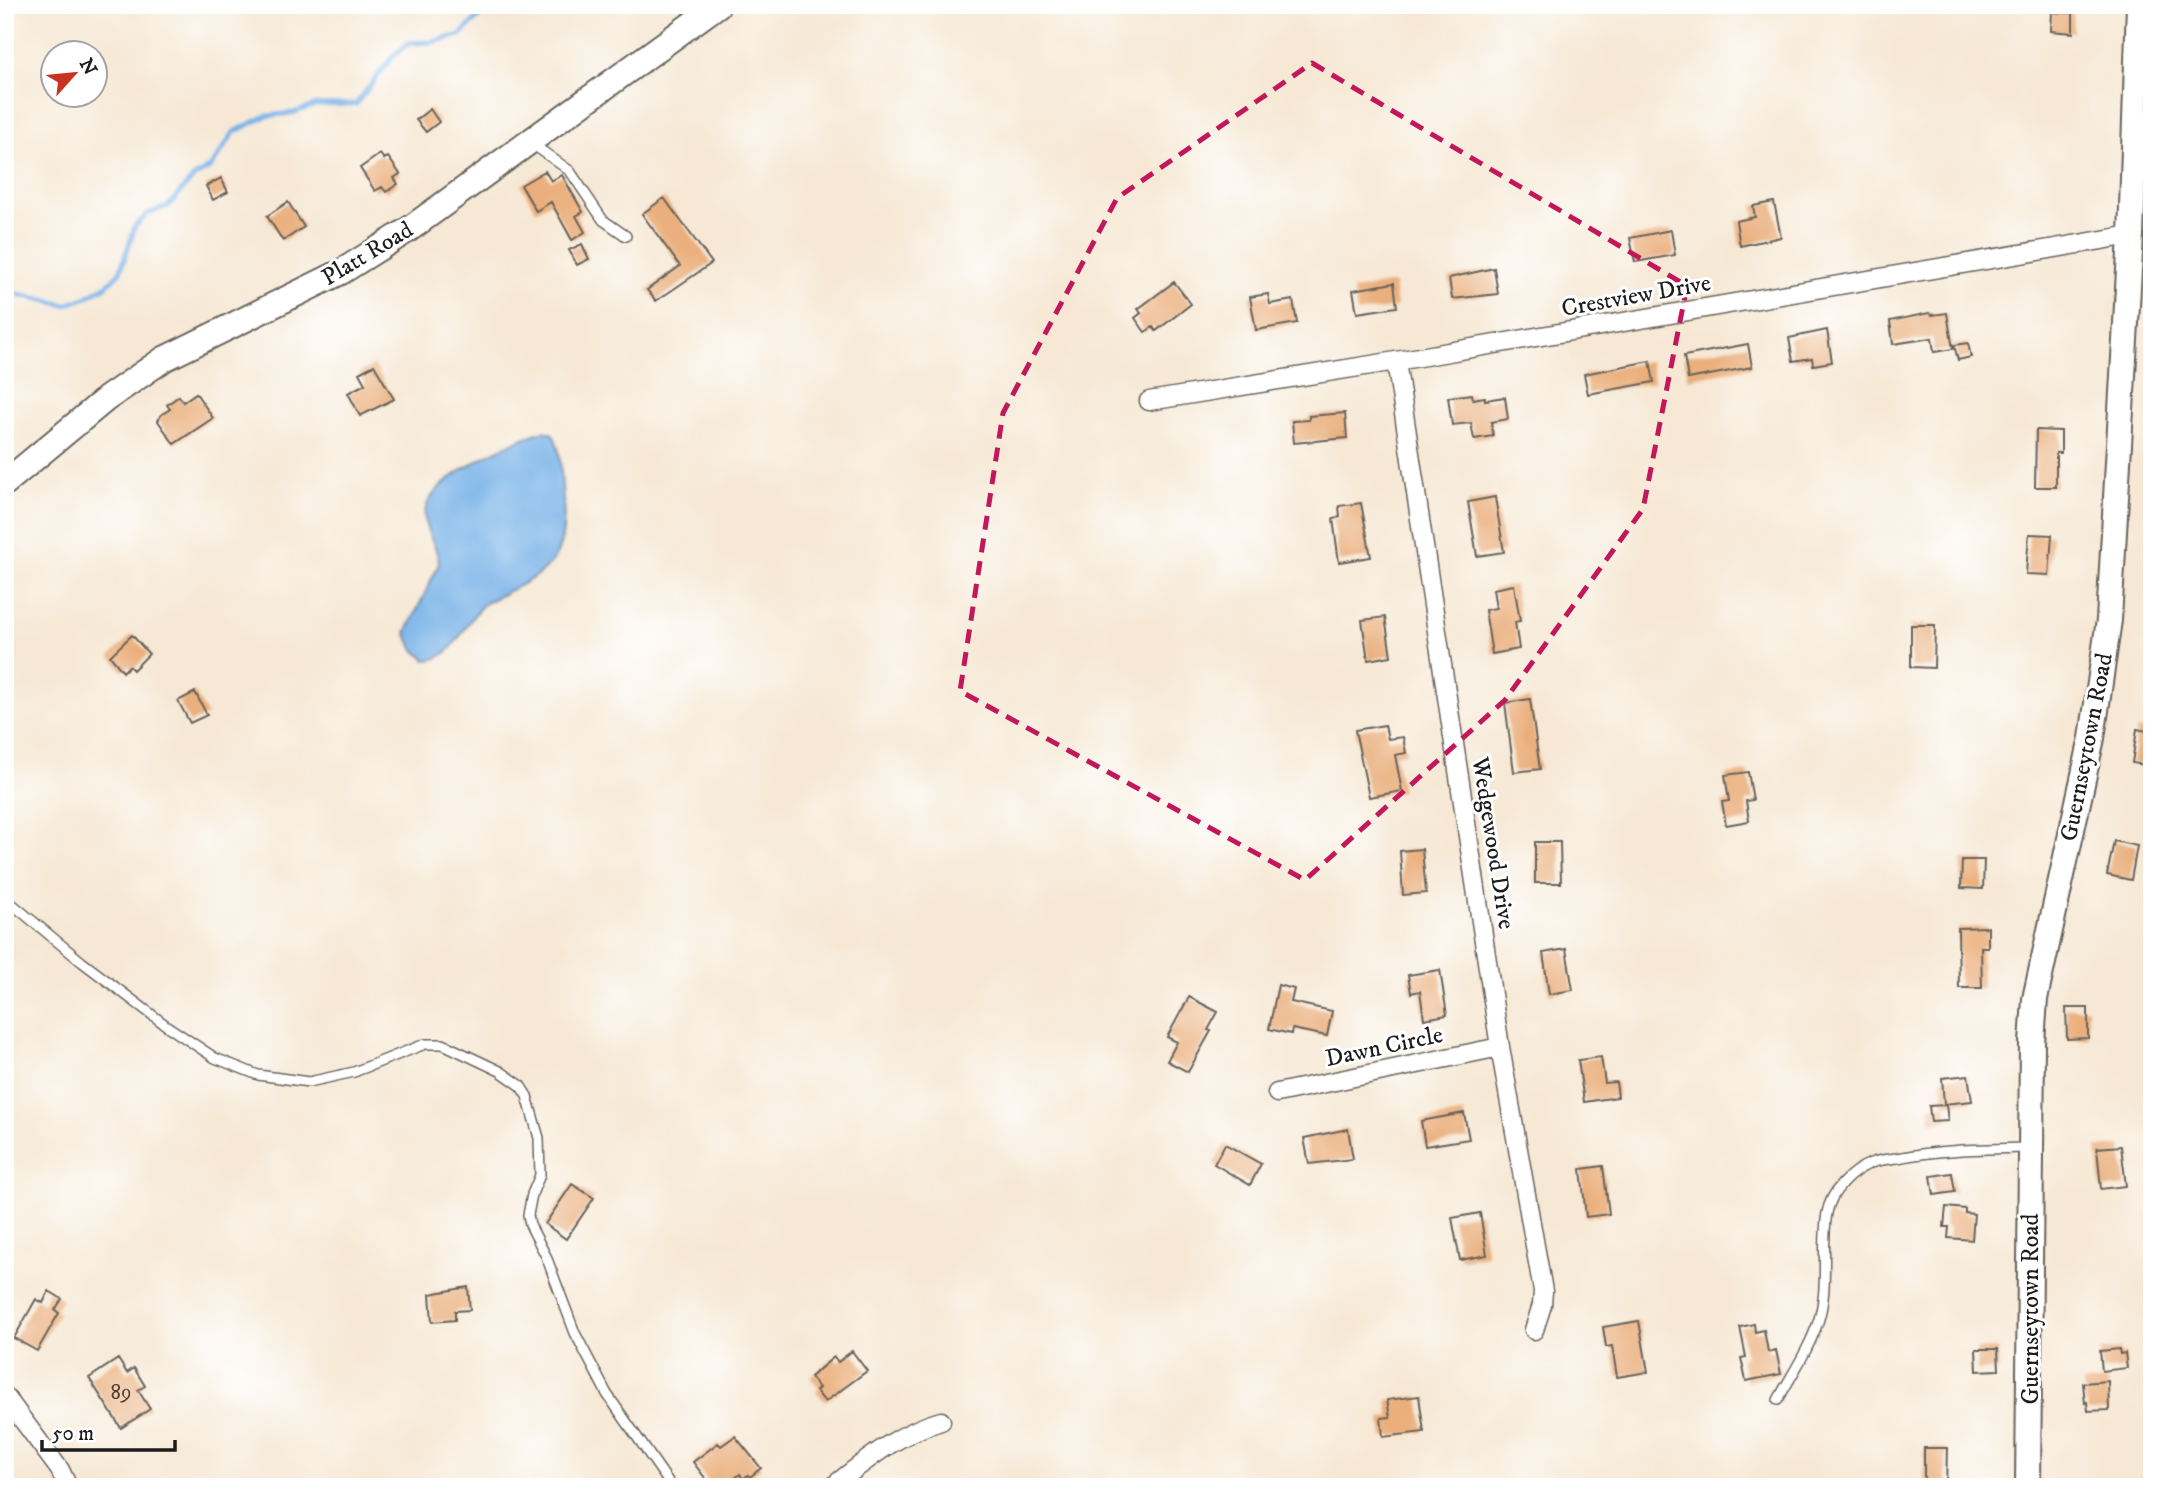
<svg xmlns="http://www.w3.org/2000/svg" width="2157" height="1492" font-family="'IM FELL DW Pica',serif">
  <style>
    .water { fill: #76b1e7; stroke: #496682; stroke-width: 2 }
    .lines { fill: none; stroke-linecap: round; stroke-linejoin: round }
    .stream { stroke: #76b1e7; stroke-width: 5 }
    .building { fill: #eaaf7b }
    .lane-casing { stroke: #68635c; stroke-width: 12 }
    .street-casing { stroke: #68635c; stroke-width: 21 }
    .secondary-casing { stroke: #68635c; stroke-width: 28 }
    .lane { stroke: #fff; stroke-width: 9 }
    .street { stroke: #fff; stroke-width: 18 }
    .secondary { stroke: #fff; stroke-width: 24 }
    .marked { fill: none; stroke: #c2185b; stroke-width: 5; stroke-dasharray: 14 9; stroke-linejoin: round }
    .labels { text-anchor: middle; stroke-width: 6; stroke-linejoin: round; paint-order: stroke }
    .number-label { font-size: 21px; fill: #504134 }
    .street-label { font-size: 24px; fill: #1c1c1c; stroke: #fff }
  </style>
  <rect width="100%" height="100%" fill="#fff"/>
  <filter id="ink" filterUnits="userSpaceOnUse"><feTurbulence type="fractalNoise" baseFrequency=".0143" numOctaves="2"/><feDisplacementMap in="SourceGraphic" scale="14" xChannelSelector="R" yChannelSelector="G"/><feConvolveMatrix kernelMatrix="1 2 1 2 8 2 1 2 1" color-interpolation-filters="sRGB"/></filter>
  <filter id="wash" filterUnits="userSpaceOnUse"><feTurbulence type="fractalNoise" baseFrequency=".00686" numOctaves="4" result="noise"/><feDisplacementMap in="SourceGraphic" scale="28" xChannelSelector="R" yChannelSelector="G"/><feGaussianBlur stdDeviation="1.57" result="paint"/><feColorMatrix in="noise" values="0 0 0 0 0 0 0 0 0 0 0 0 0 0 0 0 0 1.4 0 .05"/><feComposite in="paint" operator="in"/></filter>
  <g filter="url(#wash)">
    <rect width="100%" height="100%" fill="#f6e8d4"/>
    <path class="water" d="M544,431l8,2c10,17 8,34 10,53 8,82 -12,84 -77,117 -20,16 -30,58 -59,57l-13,-12 -7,-15 33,-69c0,-18 -17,-34 -14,-52 5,-34 88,-72 119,-81z"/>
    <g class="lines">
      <path class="stream" d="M5,288l12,6 49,11 19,-7 21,-12 14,-14 15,-46 14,-13 18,-6 27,-30 17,-10 23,-35 32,-16 27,-3 23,-8 40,-1 37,-48 16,-13 23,-1 28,-7 31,-30"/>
    </g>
    <g id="blocks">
      <path class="building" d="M2052,12l21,1v20l-22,-2z
        M430,109l9,13 -13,10 -10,-12z
        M380,154l4,5 4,-2 12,17 -6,4 4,6 -12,8 -4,-5 -7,4 -15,-23z
        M545,171l6,10 11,-6 21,37 -7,4 9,16 -13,8 -21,-38 -15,9 -15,-26z
        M221,178l7,14 -15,8 -7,-14z
        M664,198l48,65 -56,38 -9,-11 33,-24 -38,-52z
        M288,202l16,25 -21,14 -16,-25z
        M1774,202l7,35 -41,9 -4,-25 19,-4 -2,-11z
        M1671,230l4,25 -40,7 -5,-24z
        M582,244l7,15 -12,6 -8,-15z
        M1494,268l4,26 -46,5 -3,-21z
        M1174,282l17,22 -35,27 -3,-4 -8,5 -10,-14 6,-5 -3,-4z
        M1394,283l3,24 -40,6 -4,-23z
        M1268,294l2,10 23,-4 4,23 -41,7 -6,-33z
        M1929,313l3,2 15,-2 6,36 -19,3 -2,-14 -39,6 -3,-23z
        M1827,330l5,32 -19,3 -1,-7 -19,3 -4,-23z
        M1968,343l3,14 -13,3 -4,-15z
        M1748,344l4,23 -64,12 -4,-23z
        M1650,361l4,21 -66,12 -4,-20z
        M374,365l20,34 -34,17 -12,-23 17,-9 -6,-11z
        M196,393l17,25 -39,26 -16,-23 3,-6 9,-6 -3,-4 12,-9 4,6z
        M1472,394l1,5 12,-2v3l20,-3 3,22 -17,3 2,14 -19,3 -3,-16 -19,2 -4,-28z
        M1345,413l2,25 -53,5 -2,-22 17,-1v-4z
        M2036,430l25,1v22h-5v34h-21z
        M1495,497l9,55 -27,4 -9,-54z
        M1361,503l10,54 -32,5 -6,-43 7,-2 -1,-11z
        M2029,534l23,1 -3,40 -23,-1z
        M1514,585l6,36 -5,1 4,27 -27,5 -7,-44 11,-2 -3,-19z
        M1385,617l6,39 -23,4 -6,-40z
        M1911,625h24l-1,43 -23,-1z
        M132,635l17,19 -16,16 -4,-4 -6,6 -13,-16z
        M195,692l12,23 -17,8 -12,-22z
        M1530,699l10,70 -26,3 -9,-69z
        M1385,725l3,14 15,-2 3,16 -11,2 7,36 -33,6 -14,-67z
        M2137,729l15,3v34l-20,-3z
        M1748,772l5,28 -7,1 3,20 -23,4 -4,-23 7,-1 -4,-26z
        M2114,841l23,5 -6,34 -24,-5z
        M1535,842h25l1,41h-26z
        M1422,849l4,44 -23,2 -3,-44z
        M1962,860h22l-1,29 -22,-1z
        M1988,927v20h-7l1,41h-23l-1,-60z
        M1566,949l7,41 -24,4 -6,-41z
        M1440,970l7,45 -23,4 -4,-28 -9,2 -3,-18z
        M1278,985l16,4 -3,13 41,9 -5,25 -35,-7 -1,5 -22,-5z
        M1189,997l29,15 -10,18 3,1 -23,41 -21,-11 10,-19 -10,-5z
        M2066,1008h22v30l-21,1z
        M1601,1057l4,26 11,-1 2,15 -34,5 -6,-42z
        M1968,1075l4,26 -28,3 -2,-26z
        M1946,1105l2,16 -17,1 -2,-16z
        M1464,1113l5,26 -44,7 -4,-25z
        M1348,1129l5,30 -44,5 -5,-26z
        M1225,1144l36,20 -11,21 -36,-21z
        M2121,1146l5,40 -25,3 -4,-41z
        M1603,1166l6,48 -23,3 -5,-48z
        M1952,1173l3,19 -21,3 -3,-19z
        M572,1184l22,14 -28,41 -21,-15z
        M1946,1207l19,2v4l9,1 -2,26 -24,-2 1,-11h-5z
        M1480,1213l7,42 -27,5 -8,-42z
        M468,1287l2,23 -15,1v9l-23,2 -2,-28z
        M49,1291l13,8 -7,11 4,3 -22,38 -23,-13 22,-39 7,4z
        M1639,1321l9,51 -31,5 -5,-31 -6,1 -3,-20z
        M1754,1324l1,8 9,-2 4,22 8,-2 5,24 -35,7 -5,-23 5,-1 -6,-30z
        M1976,1349h22l1,21 -22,1z
        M2119,1349l1,5 5,-1 2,15 -25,3 -2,-20z
        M852,1351l15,20 -42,31 -9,-11 3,-3 -9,-11 24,-20 4,5z
        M118,1359l9,14 7,-5 11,18 -7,4 12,19 -29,19 -32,-50z
        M2108,1381l1,29 -21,1 -1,-9 -2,1 -2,-20z
        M1419,1396l5,36 -41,5 -2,-19 9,-1 -3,-17z
        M735,1436l26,32 -11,9 -2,-2 -5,4 -3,-5 -16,13h-12l-19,-25 25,-19 3,3z
        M1924,1448h23l-1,39h-22z"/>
    </g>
  </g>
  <g filter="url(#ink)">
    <use href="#blocks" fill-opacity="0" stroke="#68635c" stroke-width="2"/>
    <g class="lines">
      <defs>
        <path id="lane" d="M531,143l39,28 33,49 23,16
          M5,898l77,64 85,64 48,32 43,17 51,7 45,-10 71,-28h18l57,27 20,14 7,11 12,42 1,37 -8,19 -4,21 2,10 16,31 29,77 32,61 65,93
          M1778,1400c14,-26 32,-52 41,-81 10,-34 2,-71 8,-106 4,-22 23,-41 44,-50 8,-3 18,-4 26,-5 44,-9 88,-9 132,-10"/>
        <path id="street" d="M1396,361l104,686 43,244 -1,14 -8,25
          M1149,401l247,-40 735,-126
          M1277,1093l223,-46
          M5,1396l55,74 8,17
          M832,1487c35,-27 66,-54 109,-66"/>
        <path id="secondary" d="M5,483l101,-84 58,-40 177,-87 67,-42 310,-225
          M2028,1487l4,-444 3,-44 57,-261 17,-118 22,-385 8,-230"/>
      </defs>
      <use href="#lane" class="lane-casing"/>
      <use href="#street" class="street-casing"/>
      <use href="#secondary" class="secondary-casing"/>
      <use href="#lane" class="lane"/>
      <use href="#street" class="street"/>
      <use href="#secondary" class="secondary"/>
    </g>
  </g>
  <path class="marked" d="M1312,63l375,223 -44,223 -138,191 -200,180 -345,-189 43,-278 114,-215z"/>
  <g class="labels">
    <g class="number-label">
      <text x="121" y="1399">89</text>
    </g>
    <g class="street-label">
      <text transform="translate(367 253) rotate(-31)" y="8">Platt Road</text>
      <text transform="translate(1636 295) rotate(-10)" y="8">Crestview Drive</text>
      <text transform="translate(2086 747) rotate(-79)" y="8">Guernseytown Road</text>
      <text transform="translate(1494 843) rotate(81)" y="8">Wedgewood Drive</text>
      <text transform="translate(1384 1046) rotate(-12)" y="8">Dawn Circle</text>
      <text transform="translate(2030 1309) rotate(-90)" y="8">Guernseytown Road</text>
    </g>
  </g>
  <rect width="2157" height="1492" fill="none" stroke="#fff" stroke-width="28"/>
  <g transform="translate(74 74) rotate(63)"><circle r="33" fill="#ffffff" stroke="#a4a4a4" stroke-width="2"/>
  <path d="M0-5L12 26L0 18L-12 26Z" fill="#c8321e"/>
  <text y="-10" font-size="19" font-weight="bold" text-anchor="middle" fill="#1c1c1c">N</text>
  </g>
  <path d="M42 1440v10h133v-10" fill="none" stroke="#1c1c1c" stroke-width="3.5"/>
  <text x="52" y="1440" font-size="21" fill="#1c1c1c" stroke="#ffffff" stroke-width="5" paint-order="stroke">50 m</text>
</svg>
